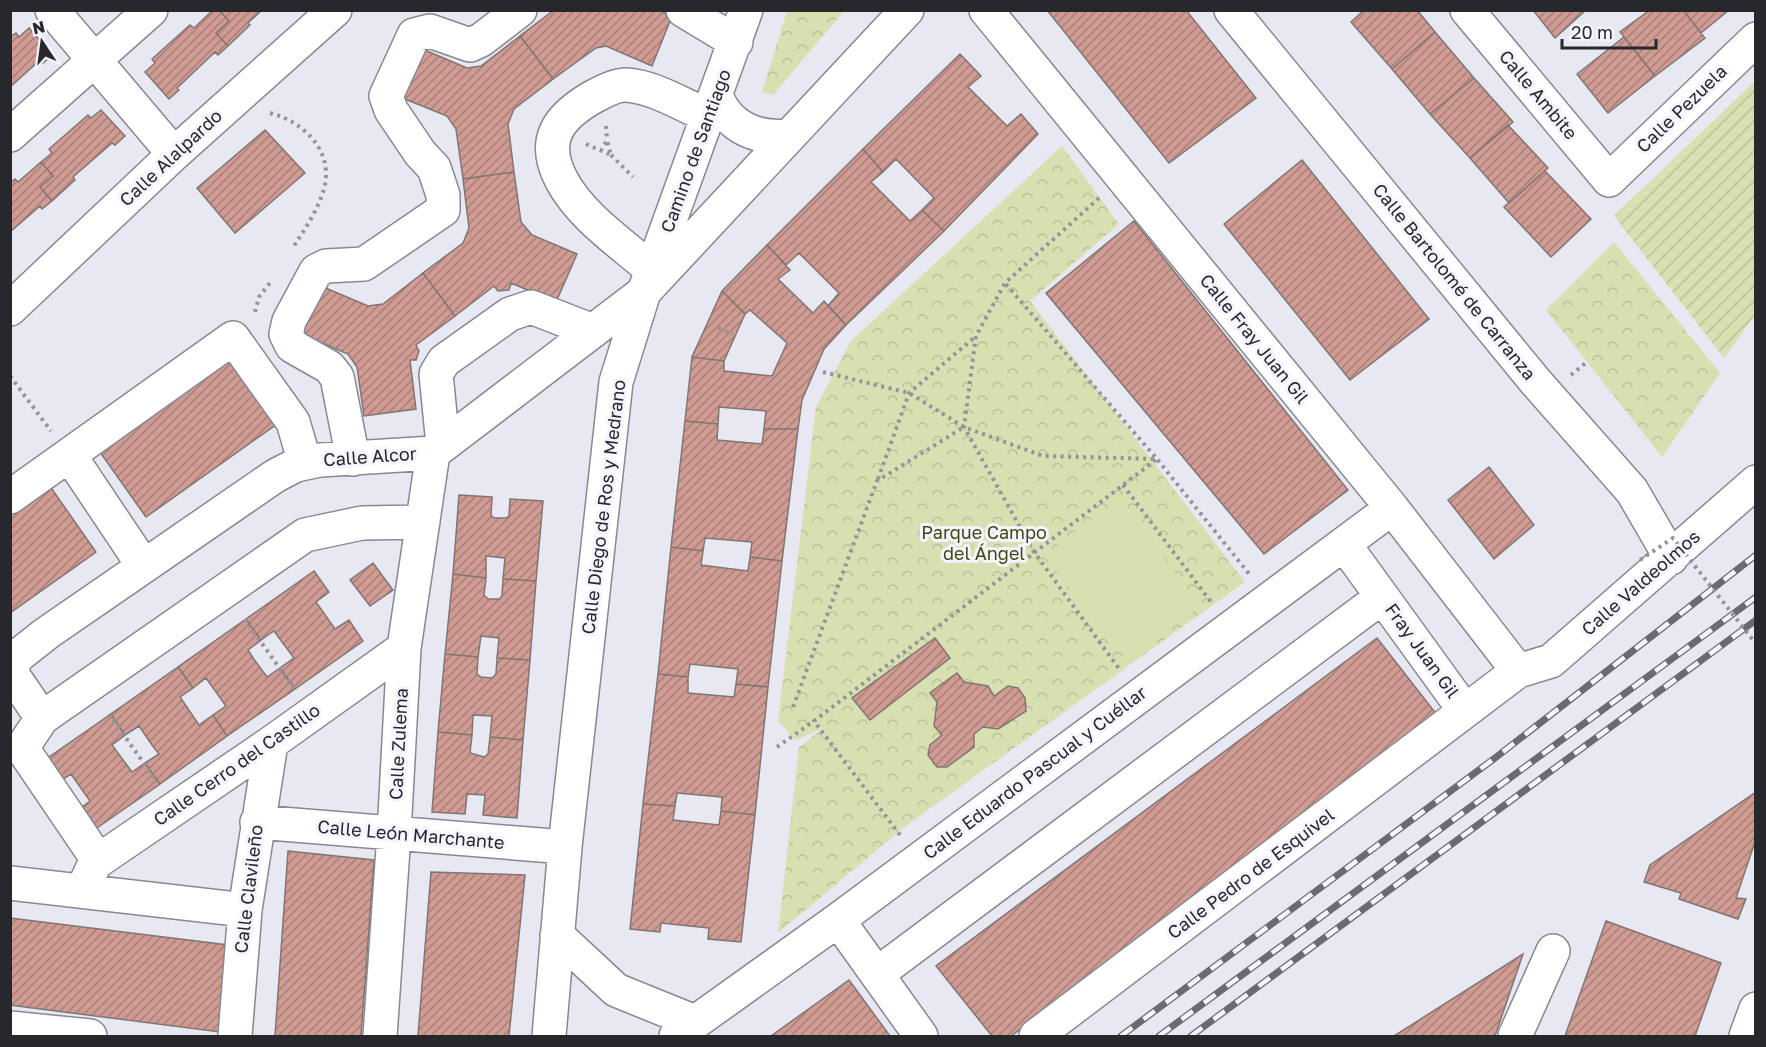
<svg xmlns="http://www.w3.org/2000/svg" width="1766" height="1047" font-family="'Golos Text',sans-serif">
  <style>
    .park { fill: url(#park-crowns) }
    .garden { fill: url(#garden-furrows) }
    .pitch { fill: #d8e0b2 }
    .building { fill: url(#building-hatch); stroke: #807573; stroke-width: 1.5 }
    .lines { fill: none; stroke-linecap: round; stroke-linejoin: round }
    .street-casing { stroke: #878891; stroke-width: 36 }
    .path { stroke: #92939a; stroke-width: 4; stroke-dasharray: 3 4.5; stroke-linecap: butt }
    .street { stroke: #fff; stroke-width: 33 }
    .rail-casing { stroke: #6a6b70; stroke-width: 7 }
    .rail { stroke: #f4f5ff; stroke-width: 4.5; stroke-dasharray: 14; stroke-linecap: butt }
    .path-bridge { stroke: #92939a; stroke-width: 4; stroke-dasharray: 3 4.5; stroke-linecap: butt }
    .labels { text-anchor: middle; stroke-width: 6; stroke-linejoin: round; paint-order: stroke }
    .street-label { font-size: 18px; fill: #27282b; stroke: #f4f5ff }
    .park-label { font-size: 18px; fill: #424810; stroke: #f4f5ff }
  </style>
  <defs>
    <pattern id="park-crowns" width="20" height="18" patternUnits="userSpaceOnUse" patternTransform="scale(1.5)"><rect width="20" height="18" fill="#d8e0b2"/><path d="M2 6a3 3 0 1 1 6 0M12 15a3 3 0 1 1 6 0" fill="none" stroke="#b9c099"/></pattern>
    <pattern id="garden-furrows" width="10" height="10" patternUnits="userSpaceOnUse" patternTransform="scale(1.5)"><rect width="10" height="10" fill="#d8e0b2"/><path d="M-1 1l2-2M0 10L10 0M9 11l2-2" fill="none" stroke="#b9c099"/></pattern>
    <pattern id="building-hatch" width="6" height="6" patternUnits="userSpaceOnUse" patternTransform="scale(1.5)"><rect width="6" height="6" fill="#d09b92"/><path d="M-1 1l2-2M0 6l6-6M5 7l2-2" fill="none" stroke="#a97e77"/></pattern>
  </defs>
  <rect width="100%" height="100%" fill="#e7e8f2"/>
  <path class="park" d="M787,11h57l-71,84 -11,-3z
    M1062,146l57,78 -89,77 215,281 -342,246 -125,105 21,-186 26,-20 -29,13 -18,-19 38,-314 35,-66z
    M1614,242l106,131 -58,84 -116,-147z"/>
  <path class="garden" d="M1755,81v234l-31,43 -110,-142z"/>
  <path class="pitch" d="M1121,498l78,109 -71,54 -84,-106z"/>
  <path class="building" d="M213,10h6l10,11 -13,12 12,13 -10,9 -3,-3 -38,36 2,2 -10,9 -24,-27 10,-9 -3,-4 38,-34 4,3z
    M219,10h43l-14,13 2,2 -22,21 -12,-13 13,-12z
    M554,10h104l14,6 -20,50 -46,-20 -10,2 -43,31 -33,-43z
    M1047,10h139l70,88 -87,65z
    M1364,10h53l18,22 -43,37 -41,-47z
    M1533,10h53l-31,28z
    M1650,10h33l22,28 -50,38 -35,-44z
    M1683,10h46l-28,23z
    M29,28l24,27 -10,8 -3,-3 -30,27v-50l6,-4 3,4z
    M1435,32l39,46 -44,36 -38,-45z
    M520,36l33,43 -39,30 -6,15 6,48 -51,7 -7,-50 -9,-13 -47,-19 20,-49 47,20 14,-2z
    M1624,37l31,39 -47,37 -31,-39z
    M960,54l21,22 -13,11 39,39 14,-12 17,20 -94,97 -22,-21 12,-12 -38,-39 -13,13 -20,-23z
    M1474,78l39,44 -43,36 -40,-44z
    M101,110l24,26 -10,9 -3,-2 -39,34 2,3 -23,21 -12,-14 13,-11 -12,-14 11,-9 -3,-4 39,-34 3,3z
    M1508,125l40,43 -39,35 -39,-45z
    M265,130l40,43 -70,60 -38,-45z
    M863,149l20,23 -12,10 39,39 12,-11 22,21 -98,94 -18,-19 11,-13 -40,-40 -13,12 -19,-20z
    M1302,160l127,159 -79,61 -126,-156z
    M41,162l12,14 -13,11 12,14 -10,8 -2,-3 -30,26v-49l5,-4 3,3z
    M1545,171l46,48 -40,38 -47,-50z
    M514,172l7,50 11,13 45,19 -21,48 -45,-19 -2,7 -11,1 -4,-5 -39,30 -32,-43 40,-30 6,-15 -6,-49z
    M1134,221l214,269 -84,64 -218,-261z
    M767,245l23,25 -12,9 35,34 11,-12 22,24 -22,24 -22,51 -4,29h-34l2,-18 -47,-4 -1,17 -33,-3 7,-64 32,4v10l48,5 15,-33 -37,-33 -5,4 -23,-23z
    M423,273l32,43 -39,29 3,6 -3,9h-6l6,49 -52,7 -7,-49 -9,-13 -47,-20 20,-48 47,20 15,-2z
    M722,291l23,23 -21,47 -32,-4z
    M228,354l49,70 -131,93 -49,-69z
    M685,421l33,3 -1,16 45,4 2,-15h34l-16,132 -32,-4 2,-15 -47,-4 -2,13 -32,-4z
    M1489,467l45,58 -40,34 -46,-59z
    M47,482l49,70 -86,61v-104z
    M459,495l33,2 -1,18 3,3h12l3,-2 1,-17 33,2 -7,80 -33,-2 2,-21 -19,-2v22l-33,-4z
    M671,547l32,4 -2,14 47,6 2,-14 32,4 -14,126 -32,-3 2,-15 -48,-5 -2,13 -30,-3z
    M373,563l20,27 -23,16 -20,-26z
    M314,571l15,21 -13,10 19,27 14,-9 14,21 -68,48 -15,-21 14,-10 -6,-8 -14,-19 -13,9 -15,-21z
    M453,574l33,4 -2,17 4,4h11l3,-3 1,-17 33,2 -6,79 -33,-2 2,-20 -18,-2 -3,21 -33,-3z
    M246,619l15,21 -13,10 5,8 14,19 13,-9 15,21 -68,47 -14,-21 13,-9 -20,-28 -13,10 -15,-21z
    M935,638l15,20 -80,62 -18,-22z
    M1377,638l64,82 -430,316h-19l-56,-70z
    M445,654l33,3 -1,17 4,3 11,1 4,-4 1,-16 33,2 -7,80 -33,-3 2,-21 -19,-1 -1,20 -34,-3z
    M178,667l15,21 -13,9 19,28 14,-10 14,21 -67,48 -15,-21 14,-9 -7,-9 -13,-19 -14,9 -14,-21z
    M957,673l7,9 24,4 6,10 14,-10 10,2 7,10 1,13 -28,18 -15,-2 -9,7v13l-27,20h-10l-9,-12 2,-10 12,-10 -8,-9 3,-24 -7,-9z
    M658,674l30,3v16l46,4 2,-13 32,3 -13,128 -34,-4 1,-14 -45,-4 -2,13 -32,-2z
    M111,714l14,21 -13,10 20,27 13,-9 15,21 -69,48 -14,-21 13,-10 -19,-27 -14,9 -15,-21z
    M438,732l34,3 -2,18 14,4 4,-3 2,-17 33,3 -6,78 -34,-3 2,-20 -18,-1 -2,20 -33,-2z
    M1756,792v47l-20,59 10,1 -8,20 -59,-20 2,-6 -37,-11 6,-17z
    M643,804l32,2 -2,14 46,5 2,-14 34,4 -14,127 -33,-3 1,-11 -48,-5 -1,9 -30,-3z
    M288,851l86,9 -13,176h-86z
    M431,872l94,3 -16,161h-91z
    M10,918l218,27 -8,87 -210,-27z
    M1606,921l115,42 -26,73h-130z
    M1523,954l-28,82h-101z
    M849,980l41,56h-119z"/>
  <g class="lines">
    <defs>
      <path id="street" d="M52,10l122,144
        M683,10l53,32
        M986,10l406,498 126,163
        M1231,10l304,371 97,110 39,67
        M1467,10l142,170 147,-141
        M716,96c13,32 40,43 73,40
        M10,135l141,-125
        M652,270c-31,-27 -72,-54 -91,-91 -20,-39 -3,-62 32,-82 9,-5 24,-13 34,-12 28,2 57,21 82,31
        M10,309l164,-155 161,-144
        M443,445l-7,-71 8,-13 66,-47 21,-7 62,24
        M70,456l73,109
        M353,459l-16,-82 -8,-10 -37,-21 -6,-12 3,-13 27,-50 10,-5 38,-2 79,-54v-15l-9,-27 -14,-15 -29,-43 -5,-14 28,-61 16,-4 40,14 11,-5 39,-30
        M10,497l223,-159 60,84 12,41
        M423,522l-61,1 -57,12 -263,183 -30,-44 2,-15 33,-26 228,-157 21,-11 24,-5 113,-7 211,-161 263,-282
        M1344,544l121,167
        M42,718l-20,30 76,112
        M257,822l308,25
        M10,883l235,27
        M82,891l13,-28 176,-120 133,-95
        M838,920l83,116
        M557,935l59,55 79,32
        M877,974l505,-377
        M10,1028l80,8
        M235,1036l10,-126 26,-167
        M380,1036l14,-202 10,-186 29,-195
        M549,1036l16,-189 51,-465 28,-90 102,-282
        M676,1036l162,-116 554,-412
        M1036,1036l482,-365 33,-10 205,-179
        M1515,1036l38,-85
        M1746,1036l10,-27"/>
    </defs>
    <use href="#street" class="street-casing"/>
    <path class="path" d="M270,113c35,9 66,40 53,79 -6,19 -18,37 -29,54
      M606,126l1,14
      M586,144l25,11 -4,-15 -5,9
      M611,155l22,22
      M1099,198l-94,85 -29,53 -12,91 70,125 86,118
      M255,312l4,-15 13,-17
      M718,328l15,6
      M823,372l86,21 55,34 79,29 114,3 93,116
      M1571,375l16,-13
      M10,376l41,55
      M878,479l31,-86 66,-56
      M1123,485l88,117
      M245,619l49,70
      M793,707l84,-226 87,-54
      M109,714l48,68
      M777,747l37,-26
      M900,835l-86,-114 343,-262 -152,-176"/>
    <use href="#street" class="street"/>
    <defs>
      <path id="rail" d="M1121,1036l374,-278 261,-203
        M1159,1036l597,-439
        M1191,1036l565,-416"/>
    </defs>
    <use href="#rail" class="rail-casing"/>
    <use href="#rail" class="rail"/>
    <path class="path-bridge" d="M1640,560l33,-22 83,106"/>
  </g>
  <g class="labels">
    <g class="street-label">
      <text transform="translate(1538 95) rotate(50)" y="6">Calle Ambite</text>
      <text transform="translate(1682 109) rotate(-44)" y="6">Calle Pezuela</text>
      <text transform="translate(696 151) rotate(-70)" y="6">Camino de Santiago</text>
      <text transform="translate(171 158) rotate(-43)" y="6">Calle Alalpardo</text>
      <text transform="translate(1454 282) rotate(51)" y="6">Calle Bartolomé de Carranza</text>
      <text transform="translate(1254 339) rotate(51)" y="6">Calle Fray Juan Gil</text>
      <text transform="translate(370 457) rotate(-4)" y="6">Calle Alcor</text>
      <text transform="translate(604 507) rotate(-83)" y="6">Calle Diego de Ros y Medrano</text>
      <text transform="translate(1641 583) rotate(-41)" y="6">Calle Valdeolmos</text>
      <text transform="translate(1422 651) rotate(54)" y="6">Fray Juan Gil</text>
      <text transform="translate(399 744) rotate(-87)" y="6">Calle Zulema</text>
      <text transform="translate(237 765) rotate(-35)" y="6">Calle Cerro del Castillo</text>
      <text transform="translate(1035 773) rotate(-37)" y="6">Calle Eduardo Pascual y Cuéllar</text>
      <text transform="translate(411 835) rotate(5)" y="6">Calle León Marchante</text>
      <text transform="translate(1251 874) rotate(-37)" y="6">Calle Pedro de Esquivel</text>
      <text transform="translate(249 889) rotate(-83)" y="6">Calle Clavileño</text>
    </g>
    <g class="park-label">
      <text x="984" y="539">Parque Campo<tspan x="984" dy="21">del Ángel</tspan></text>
    </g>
  </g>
  <rect width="1766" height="1047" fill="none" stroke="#27282b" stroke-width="24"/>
  <g transform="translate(42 42) rotate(347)" stroke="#f4f5ff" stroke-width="4.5" paint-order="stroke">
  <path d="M0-4.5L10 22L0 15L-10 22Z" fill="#27282b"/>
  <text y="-9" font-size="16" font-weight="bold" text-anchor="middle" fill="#27282b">N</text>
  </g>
  <path d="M1562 39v9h94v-9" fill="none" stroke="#27282b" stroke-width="3"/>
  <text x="1571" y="39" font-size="18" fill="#27282b" stroke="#f4f5ff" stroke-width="4.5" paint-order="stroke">20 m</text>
</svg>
